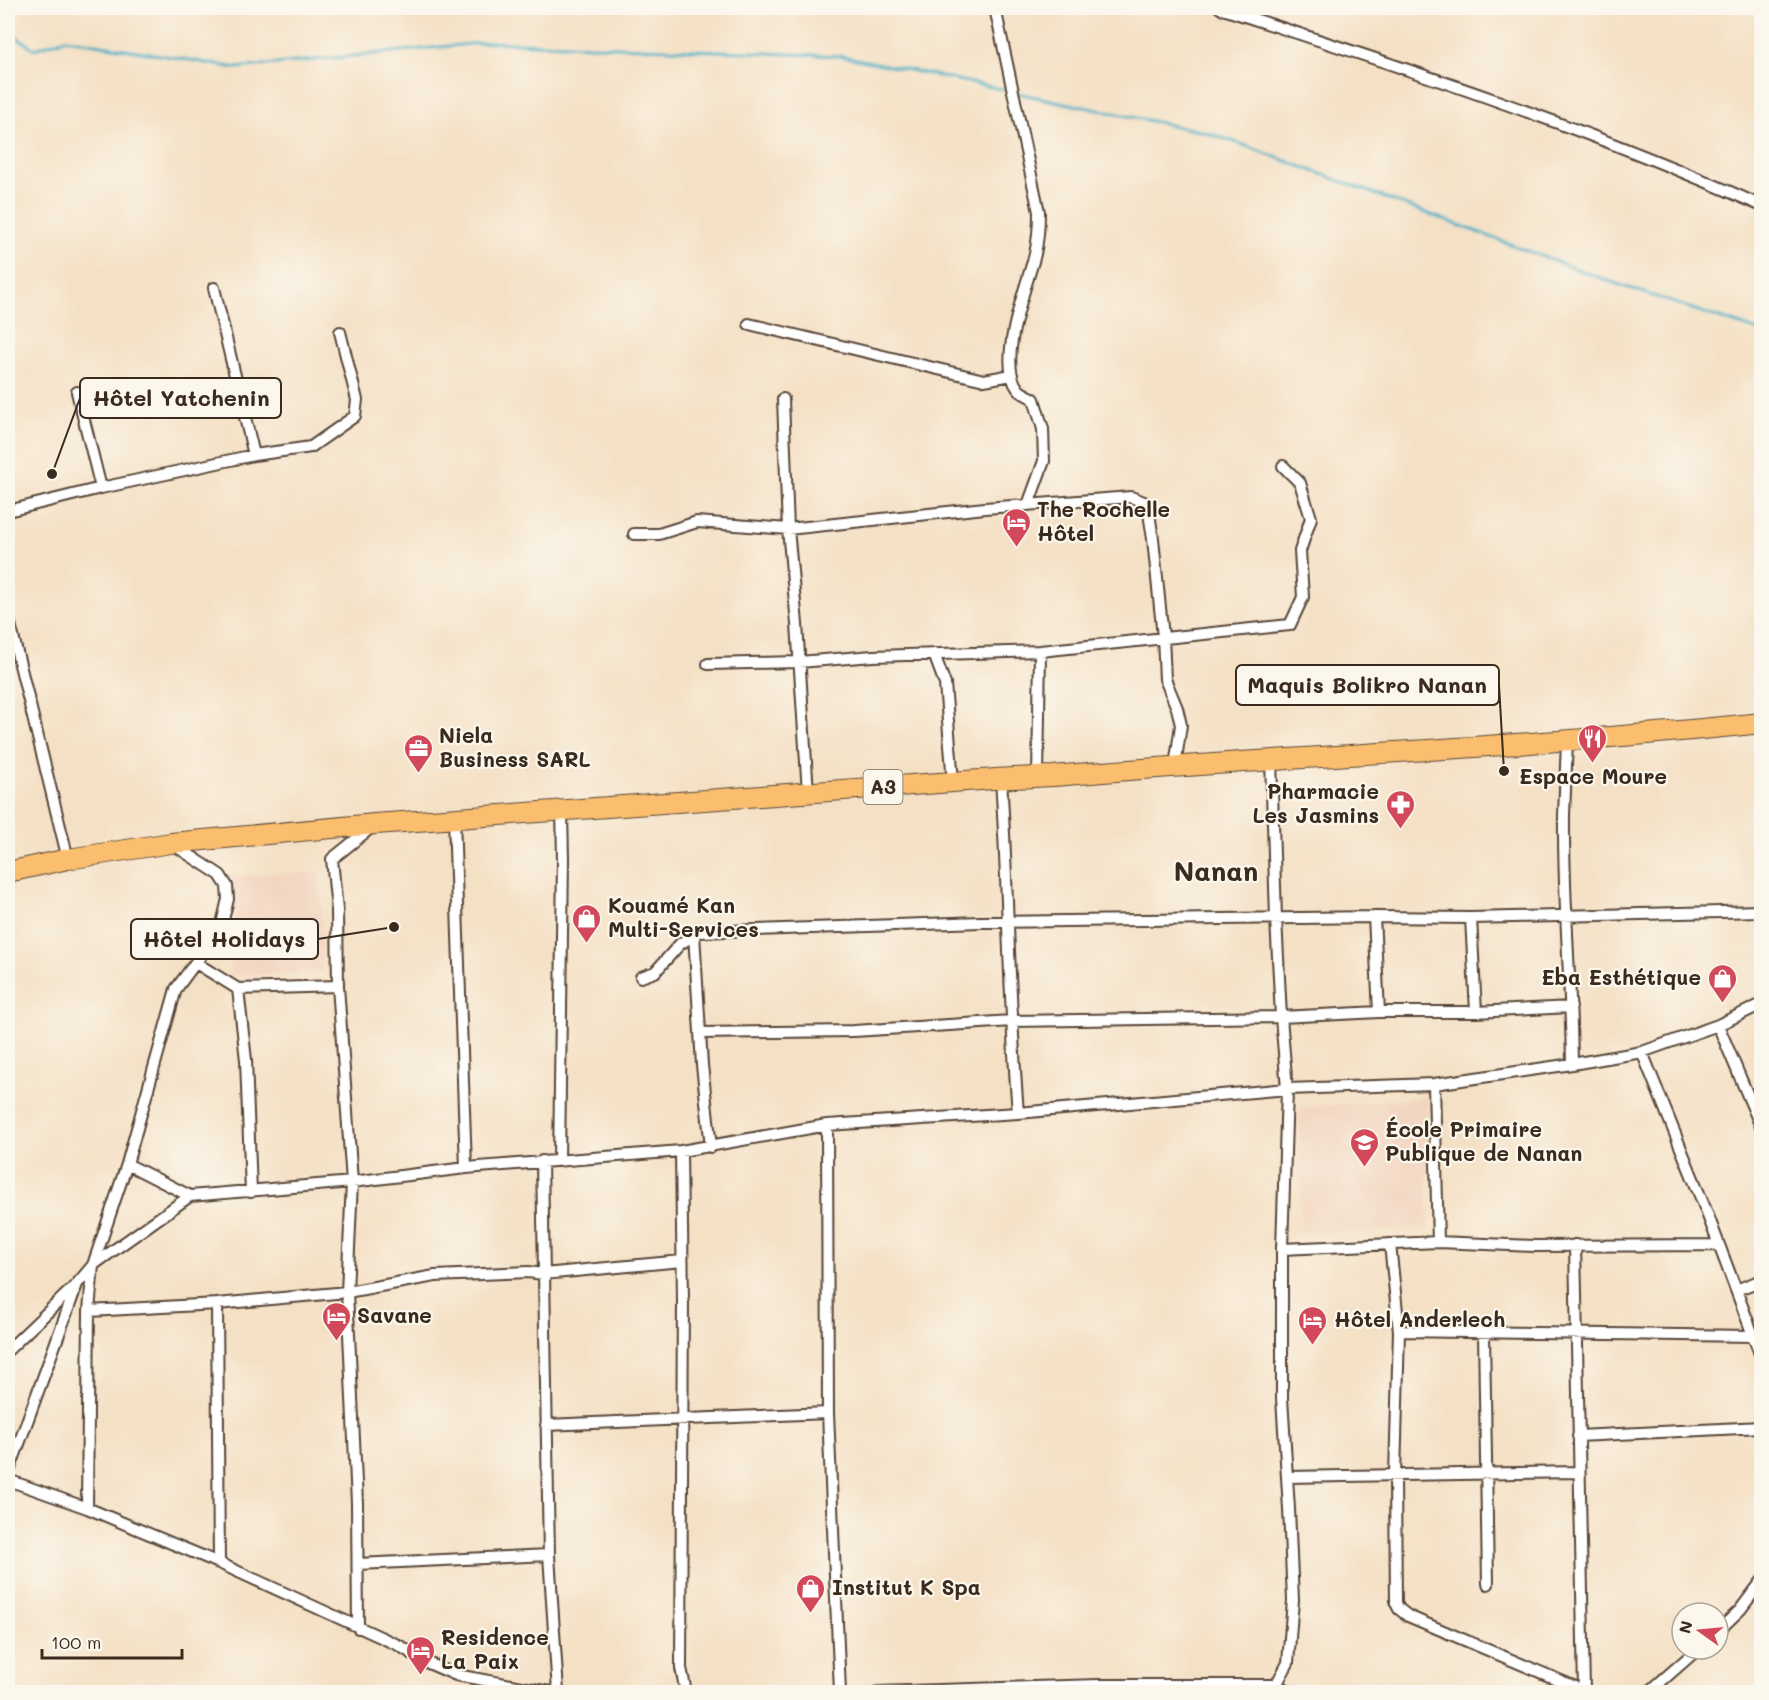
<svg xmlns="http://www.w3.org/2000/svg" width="1769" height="1700" font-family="Mali,sans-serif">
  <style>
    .built { fill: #f2d4be }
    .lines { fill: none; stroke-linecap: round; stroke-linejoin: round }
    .stream { stroke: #41aac1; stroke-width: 3 }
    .street-casing { stroke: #574537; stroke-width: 14 }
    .highway-casing { stroke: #574537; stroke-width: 22 }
    .street { stroke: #fff; stroke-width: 10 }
    .highway { stroke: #fabe6e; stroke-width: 20 }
    .labels { text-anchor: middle; stroke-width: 4.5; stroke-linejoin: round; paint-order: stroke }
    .shield { fill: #fbf7ec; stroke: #75685c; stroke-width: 1.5 }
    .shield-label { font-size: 20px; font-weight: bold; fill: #3b2a1e }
    .poi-label { font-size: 21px; font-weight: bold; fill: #3b2a1e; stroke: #fbf7ec; text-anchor: start }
    .district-label { font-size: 27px; font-weight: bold; fill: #3b2a1e; stroke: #fbf7ec }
    .leader { fill: none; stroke: #3b2a1e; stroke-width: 2 }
    .callout-dot { fill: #3b2a1e; stroke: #fbf7ec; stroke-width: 2 }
    .callout { fill: #fbf7ec; stroke: #3b2a1e; stroke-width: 2 }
    .callout-label { font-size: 22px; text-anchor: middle; font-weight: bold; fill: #3b2a1e }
  </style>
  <rect width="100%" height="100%" fill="#fbf7ec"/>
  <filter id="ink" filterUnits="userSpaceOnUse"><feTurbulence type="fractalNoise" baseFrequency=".0167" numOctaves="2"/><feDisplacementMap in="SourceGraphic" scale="12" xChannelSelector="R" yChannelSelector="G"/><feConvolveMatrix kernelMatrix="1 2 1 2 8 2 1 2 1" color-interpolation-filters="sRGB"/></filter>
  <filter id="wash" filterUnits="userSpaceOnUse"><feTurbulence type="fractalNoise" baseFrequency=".008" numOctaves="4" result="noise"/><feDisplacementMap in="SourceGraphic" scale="24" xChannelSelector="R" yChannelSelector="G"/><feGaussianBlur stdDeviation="1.35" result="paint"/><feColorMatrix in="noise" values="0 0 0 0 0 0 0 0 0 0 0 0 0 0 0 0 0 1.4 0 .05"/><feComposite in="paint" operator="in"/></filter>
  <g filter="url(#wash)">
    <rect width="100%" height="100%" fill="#f4e0c4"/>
    <path class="built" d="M320,872l3,100 -93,4 -3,-100z
      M1427,1097l1,131 -127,6 -2,-126z"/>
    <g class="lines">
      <path class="stream" d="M8,31l26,18 32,-10 170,29 253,-26 353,14 169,35
        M1017,93l187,39 34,11 379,141 145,48"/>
    </g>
  </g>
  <g filter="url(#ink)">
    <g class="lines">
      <defs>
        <path id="street" d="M995,8l44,204c0,14 -1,28 -4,42 -8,32 -39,107 -17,135 3,4 11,7 16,10l9,30 1,32 -16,44
          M1220,8c183,59 365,119 542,198
          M214,288l40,167
          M749,324l235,56 28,-5
          M77,392l24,96
          M783,399l5,130 9,95 11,169
          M8,511l93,-23 153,-33 57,-8 44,-31 2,-16 -17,-68
          M634,534h25l38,-12 91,7 197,-21 146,-11 13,5 5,11 4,26 10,98 2,42 12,29 4,17 -6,41
          M8,616l60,243
          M934,654l11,30 8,98
          M708,664l91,-2 74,-6 167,-5 250,-26 13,-28 -3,-46 11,-33 -11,-35 -17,-17
          M1567,741c-1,24 -2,49 -3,74 -1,83 7,166 8,249
          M1271,760l5,158 5,99 98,-5h97l95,-5
          M1038,777l2,-126
          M1001,778c7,111 8,223 17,335
          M454,818l12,350
          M1374,917l5,95
          M1471,918l5,94
          M694,934l8,131 9,82
          M196,963l42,26 8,71 5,132
          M641,977l14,-5 25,-28 18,-12 283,-10 393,-5 97,1 291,-7
          M238,989l100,-3
          M1718,1025l44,104
          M700,1033l154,-2 158,-10 269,-4 6,72 -5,160v149l7,111 4,91 -5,63 -12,22 1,7
          M1642,1052l65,161 55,146
          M1434,1084l4,158
          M827,1125l1,288 12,279
          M681,1151l2,149 -2,368 5,24
          M542,1161l7,394 9,137
          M559,1161l4,-301 -1,-50
          M127,1164l63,32 162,-14 114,-14 215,-17 146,-26 191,-12 269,-24 147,-5 138,-20 70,-12 76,-27 44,-21
          M1390,1244l9,87 -4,144 1,128 3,6 9,7 179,76
          M1575,1245l9,446
          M1282,1249l156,-7 96,4 185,-1
          M1736,1290l26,-10
          M217,1304l2,259
          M89,1311l128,-7 130,-12 88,-16 93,-4 15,2 139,-13
          M1399,1331l354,5
          M1484,1333l4,251
          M8,1350l69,-66 16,-19 34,-101 49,-175 45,-61 7,-29 -1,-13 -7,-11 -46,-30
          M546,1425l282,-12
          M1578,1436l184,-9
          M8,1474l68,-187
          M1287,1477l292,-5
          M8,1480l79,28 132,55 181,83 26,16 30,13 94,17
          M87,1508l2,-197 4,-46 97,-69
          M358,1564l191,-9
          M358,1628l-1,-125 -10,-211 5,-110 -14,-196 -1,-76 -5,-51 41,-33
          M1718,1631l22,-21 22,-29
          M878,1692l221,-7h177l15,7
          M1649,1692l49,-43"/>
        <path id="highway" d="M8,872l60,-13 103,-16 204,-19 578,-42c34,-3 67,-4 100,-6 236,-20 473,-28 709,-53"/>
      </defs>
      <use href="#street" class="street-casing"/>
      <use href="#highway" class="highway-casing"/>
      <use href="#street" class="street"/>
      <use href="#highway" class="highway"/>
    </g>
  </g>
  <defs>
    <symbol id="hotel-pin" viewBox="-11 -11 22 30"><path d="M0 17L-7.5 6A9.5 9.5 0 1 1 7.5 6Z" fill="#d1495b" stroke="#fbf7ec"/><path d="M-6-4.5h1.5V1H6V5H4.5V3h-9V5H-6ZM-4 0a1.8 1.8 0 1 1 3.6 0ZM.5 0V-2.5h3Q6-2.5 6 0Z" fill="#fff"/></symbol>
    <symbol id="restaurant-pin" viewBox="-11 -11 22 30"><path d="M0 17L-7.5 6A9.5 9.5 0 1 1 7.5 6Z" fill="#d1495b" stroke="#fbf7ec"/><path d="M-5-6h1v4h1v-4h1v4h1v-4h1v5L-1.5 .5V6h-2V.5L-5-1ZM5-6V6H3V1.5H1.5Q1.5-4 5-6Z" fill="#fff"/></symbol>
    <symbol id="office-pin" viewBox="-11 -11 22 30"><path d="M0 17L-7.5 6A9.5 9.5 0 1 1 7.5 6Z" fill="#d1495b" stroke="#fbf7ec"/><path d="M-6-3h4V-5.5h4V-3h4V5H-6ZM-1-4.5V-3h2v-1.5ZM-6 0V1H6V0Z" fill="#fff"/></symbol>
    <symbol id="pharmacy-pin" viewBox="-11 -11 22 30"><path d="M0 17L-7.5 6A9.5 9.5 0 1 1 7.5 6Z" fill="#d1495b" stroke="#fbf7ec"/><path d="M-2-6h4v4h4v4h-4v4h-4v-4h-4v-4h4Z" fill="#fff"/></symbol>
    <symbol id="shop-pin" viewBox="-11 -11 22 30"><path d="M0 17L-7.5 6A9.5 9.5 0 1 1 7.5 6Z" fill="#d1495b" stroke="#fbf7ec"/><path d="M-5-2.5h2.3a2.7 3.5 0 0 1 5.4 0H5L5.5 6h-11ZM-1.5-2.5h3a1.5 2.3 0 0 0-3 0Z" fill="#fff"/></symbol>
    <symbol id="school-pin" viewBox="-11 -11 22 30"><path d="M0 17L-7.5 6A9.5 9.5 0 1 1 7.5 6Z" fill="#d1495b" stroke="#fbf7ec"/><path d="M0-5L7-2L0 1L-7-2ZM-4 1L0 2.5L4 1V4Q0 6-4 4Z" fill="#fff"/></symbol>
  </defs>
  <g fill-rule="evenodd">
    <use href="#hotel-pin" x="1000" y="506" width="33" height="45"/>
    <use href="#restaurant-pin" x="1576" y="722" width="33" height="45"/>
    <use href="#office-pin" x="402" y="732" width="33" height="45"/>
    <use href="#pharmacy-pin" x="1384" y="788" width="33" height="45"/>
    <use href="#shop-pin" x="570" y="902" width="33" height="45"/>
    <use href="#shop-pin" x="1706" y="962" width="33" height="45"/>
    <use href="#school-pin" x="1348" y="1126" width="33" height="45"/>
    <use href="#hotel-pin" x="320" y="1300" width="33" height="45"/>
    <use href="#hotel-pin" x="1296" y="1304" width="33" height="45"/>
    <use href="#shop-pin" x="794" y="1572" width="33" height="45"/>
    <use href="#hotel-pin" x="404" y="1634" width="33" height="45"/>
  </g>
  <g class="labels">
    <rect class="shield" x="863.5" y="770" width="39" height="34" rx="4.5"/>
    <g class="shield-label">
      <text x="883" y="794">A3</text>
    </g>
    <g class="poi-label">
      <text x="1037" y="517">The Rochelle<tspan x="1037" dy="24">Hôtel</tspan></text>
      <text x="439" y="743">Niela<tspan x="439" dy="24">Business SARL</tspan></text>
      <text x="1593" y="784" text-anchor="middle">Espace Moure</text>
      <text x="1379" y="799" text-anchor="end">Pharmacie<tspan x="1379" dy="24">Les Jasmins</tspan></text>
      <text x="608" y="913">Kouamé Kan<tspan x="608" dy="24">Multi-Services</tspan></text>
      <text x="1701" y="985" text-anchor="end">Eba Esthétique</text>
      <text x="1385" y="1137">École Primaire<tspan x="1385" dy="24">Publique de Nanan</tspan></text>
      <text x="357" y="1323">Savane</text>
      <text x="1334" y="1327">Hôtel Anderlech</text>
      <text x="832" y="1595">Institut K Spa</text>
      <text x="441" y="1645">Residence<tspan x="441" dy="24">La Paix</tspan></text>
    </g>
    <g class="district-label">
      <text x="1216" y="881">Nanan</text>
    </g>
  </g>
  <path class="leader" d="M52 474L80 398M1504 771L1499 685M394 927L318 939"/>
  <g class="callout-dot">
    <circle cx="52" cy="474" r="6"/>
    <circle cx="1504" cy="771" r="6"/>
    <circle cx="394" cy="927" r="6"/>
  </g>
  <g class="callout">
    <rect x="80" y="378" width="201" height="40" rx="6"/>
    <rect x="1236" y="665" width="263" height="40" rx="6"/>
    <rect x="131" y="919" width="187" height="40" rx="6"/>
  </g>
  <g class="callout-label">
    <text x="181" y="406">Hôtel Yatchenin</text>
    <text x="1367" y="693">Maquis Bolikro Nanan</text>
    <text x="224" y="947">Hôtel Holidays</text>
  </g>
  <rect width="1769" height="1700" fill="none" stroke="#fbf7ec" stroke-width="30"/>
  <g transform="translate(1700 1631) rotate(285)"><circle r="28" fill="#fbf7ec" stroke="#aea59a" stroke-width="1.5"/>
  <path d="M0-4.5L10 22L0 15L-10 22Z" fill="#d1495b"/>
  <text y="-9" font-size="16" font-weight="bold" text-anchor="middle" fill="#3b2a1e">N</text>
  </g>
  <path d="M42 1649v9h140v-9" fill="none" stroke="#3b2a1e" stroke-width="3"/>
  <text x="51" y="1649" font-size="18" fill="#3b2a1e" stroke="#fbf7ec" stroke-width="4.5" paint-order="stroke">100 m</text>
</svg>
